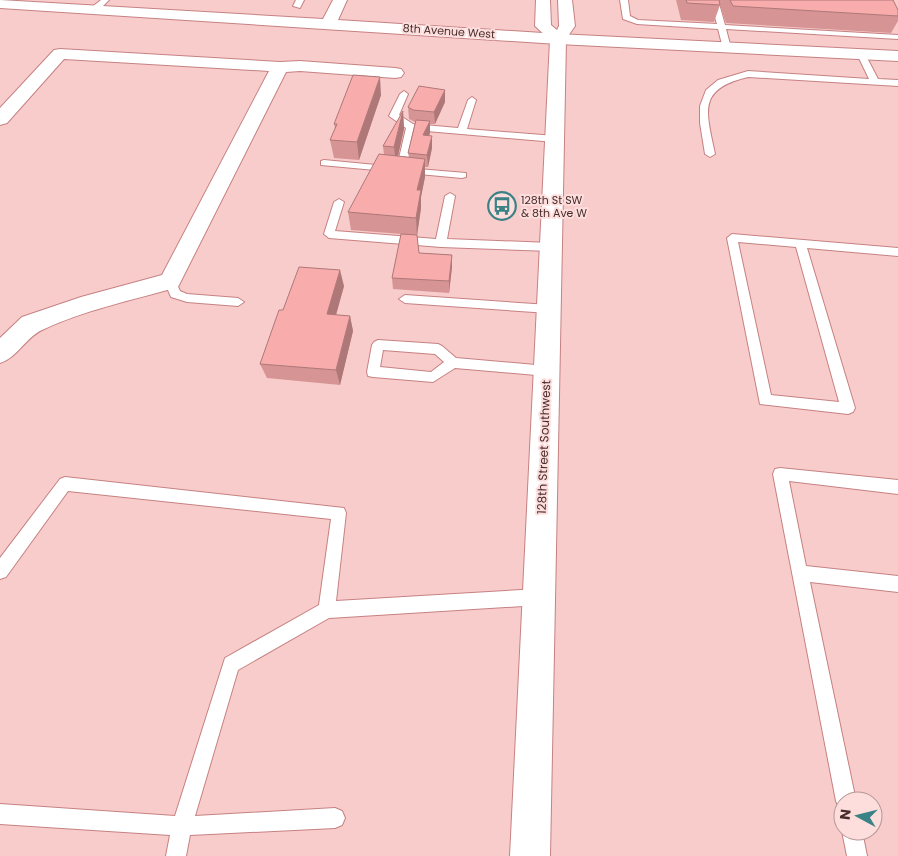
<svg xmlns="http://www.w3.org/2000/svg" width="898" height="856" font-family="Poppins,sans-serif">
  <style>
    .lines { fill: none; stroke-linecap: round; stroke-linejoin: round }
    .service-casing { stroke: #c68182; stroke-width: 2 }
    .minor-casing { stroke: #c68182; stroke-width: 2 }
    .secondary-casing { stroke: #c68182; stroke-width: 2 }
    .service { fill: #fff; fill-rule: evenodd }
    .minor { fill: #fff; fill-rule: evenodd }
    .secondary { fill: #fff; fill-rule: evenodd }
    .wall { fill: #d69494 }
    .shaded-wall { fill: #ae7878 }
    .building { fill: #f9acac; stroke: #ae7878 }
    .labels { text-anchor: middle; stroke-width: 4; stroke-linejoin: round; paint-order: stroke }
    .far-street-label { font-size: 11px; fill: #482c2c; stroke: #fddedd }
    .far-poi-label { font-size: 11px; fill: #482c2c; stroke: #fddedd; text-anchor: start }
    .street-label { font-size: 12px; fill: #482c2c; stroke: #fddedd }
  </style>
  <rect width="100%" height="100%" fill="#f9cccc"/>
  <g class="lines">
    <defs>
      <path id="service" d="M101,0h8l-11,11h-6v-4z
        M296,0h8l-4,8 -7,-2z
        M620,0h8l2,16 8,4 79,4 -7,-24h8l7,25 173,10v4l-172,-10 5,19 -4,2 -4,-2 -5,-19 -81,-5 -14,-5z
        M858,52h6l14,27 20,1v6l-150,-9c-51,12 -42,34 -33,77l-5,3 -5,-3 -5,-31v-17l6,-16 12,-10 30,-9 121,8 -12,-25z
        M404,91l4,3 -9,21 14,9 45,4 10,-28 4,-3 4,3 -9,29 88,7 5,3 -5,3 -140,-12 -9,38 60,5v4l-4,1 -141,-13v-4l3,-1 73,7 9,-39 -17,-12 11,-22z
        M450,193l5,3 -8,43 104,4 6,4 -6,4 -110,-4 -112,-9 -5,-4 10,-32 5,-3 5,3 -9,29 101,8 9,-43z
        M732,234l166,14v8l-91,-8 48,160 -2,4 -5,2 -88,-10 -33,-166zM738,242l58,5 43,155 -68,-7z
        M170,277l4,1 6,13 7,3 51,4 6,4 -6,4 -51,-4 -16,-5 -7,-16z
        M405,295l144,10 6,4 -6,4 -144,-10 -6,-4z
        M378,340l60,4 4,2 14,12 91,8 5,1 1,4 -1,4 -5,1 -92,-8 -22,14 -60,-5 -5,-1 -1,-4 5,-27 2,-3zM383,350l52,4 9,8 -13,10 -51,-5z
        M780,468l118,12v14l-109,-13 17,85 92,10v16l-88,-10 46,219h-13v8l-4,-1 -3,-7 -63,-327 2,-5z
        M65,477l279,31 2,5 -10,88 203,-12 6,2 2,6 -2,6 -6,2 -210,13 -91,52 -43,146 140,-8 7,3 3,7 -3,7 -7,3 -145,7 -4,21h-20l4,-21 -170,-11v-20l175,12 50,-158 94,-53 12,-86 -263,-28 -62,86 -6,2v-21l60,-79z
        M843,829v2h19l5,25h-20l-5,-25z"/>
      <path id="minor" d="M0,0l323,19 10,-19h14l-9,20 220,14 340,17v10l-340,-17 -558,-36z
        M60,49l220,13 20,-1 95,7 6,1 3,4 -3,4 -6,1 -95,-7 -14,1 -108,215c-45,13 -94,23 -136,43 -17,8 -24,27 -42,33v-25l22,-21 59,-20 81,-22 107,-204 -205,-12 -57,64 -7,2v-17l54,-58z"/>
      <path id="secondary" d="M536,0h14l1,25 6,5 2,-4 -1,-26h14l3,26 -9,13 -16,817h-40l40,-816 -15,-14z"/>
    </defs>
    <use href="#service" class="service-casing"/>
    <use href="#minor" class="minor-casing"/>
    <use href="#secondary" class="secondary-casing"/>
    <use href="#service" class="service"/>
    <use href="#minor" class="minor"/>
    <use href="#secondary" class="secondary"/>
  </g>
  <path class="wall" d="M676,0h217l5,10v11l-7,12 -165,-10 -6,-18 -6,17 -33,-2z
    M445,90v12l-10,22h-5v9l-1,3 3,12 -4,19h-3v10l-4,20v11l-4,27 2,18 33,2v12l-3,26 -56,-4 -1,-11 9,-44 -50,-4 -3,-18 36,-57 -1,-9 20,-35 1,18 -6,27 11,1 -1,-4 7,-31 -6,-3 -1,-12z
    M381,95l-22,65 -25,-2 -4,-18 5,-11 -1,-5z
    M344,286l-8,29 14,1 3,15 -13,54 -73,-7 -7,-14 23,-54z"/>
  <path class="shaded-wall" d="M380,77l1,18 -22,65 -2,-18z
    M445,90v12l-10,22 -1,-12z
    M403,111l1,18 -8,36 -2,-18z
    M430,121v12l-7,15v-13z
    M432,136v12l-4,19 -1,-12z
    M425,159v18l-4,20v11l-4,28 -1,-18 1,-28z
    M452,255v12l-3,26v-12z
    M340,270l4,16 -12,43 -5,-15z
    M350,316l3,15 -13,54 -4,-15z"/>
  <path class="building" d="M686,0h33l1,5 -33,-2z
    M730,0h163l5,10v6l-165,-10z
    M353,75l27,2 -23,65 -27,-2 7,-16h-3z
    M419,86l26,4 -11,22 -21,-2 -5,-3z
    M403,111l-9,36 -11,-1z
    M416,120l14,1 -7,14 9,1 -5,19 -19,-2z
    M379,154l46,5 -8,31h4l-5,28 -68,-6z
    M401,234l16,1 2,18 33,2 -3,26 -57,-3z
    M299,267l41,3 -13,44 23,2 -14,54 -76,-6 19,-54h4z"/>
  <defs>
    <symbol id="bus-ring" viewBox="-11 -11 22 22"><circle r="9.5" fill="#fddedd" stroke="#3a8285" stroke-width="1.5"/><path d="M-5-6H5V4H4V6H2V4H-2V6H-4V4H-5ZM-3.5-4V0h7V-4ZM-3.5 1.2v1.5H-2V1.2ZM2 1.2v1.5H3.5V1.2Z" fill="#3a8285"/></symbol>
  </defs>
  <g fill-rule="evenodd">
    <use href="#bus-ring" x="486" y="190" width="32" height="32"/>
  </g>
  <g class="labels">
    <g class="far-street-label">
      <text transform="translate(449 31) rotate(4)" y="4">8th Avenue West</text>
    </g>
    <g class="far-poi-label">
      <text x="521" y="204">128th St SW<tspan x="521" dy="13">&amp; 8th Ave W</tspan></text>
    </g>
    <g class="street-label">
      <text transform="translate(544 447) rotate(-88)" y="4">128th Street Southwest</text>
    </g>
  </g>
  <g transform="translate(858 816) rotate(277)"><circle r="24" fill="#fddedd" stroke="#b59796"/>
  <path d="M0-4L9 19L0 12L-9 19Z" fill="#3a8285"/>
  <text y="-8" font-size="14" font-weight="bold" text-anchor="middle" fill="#482c2c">N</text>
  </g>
</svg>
